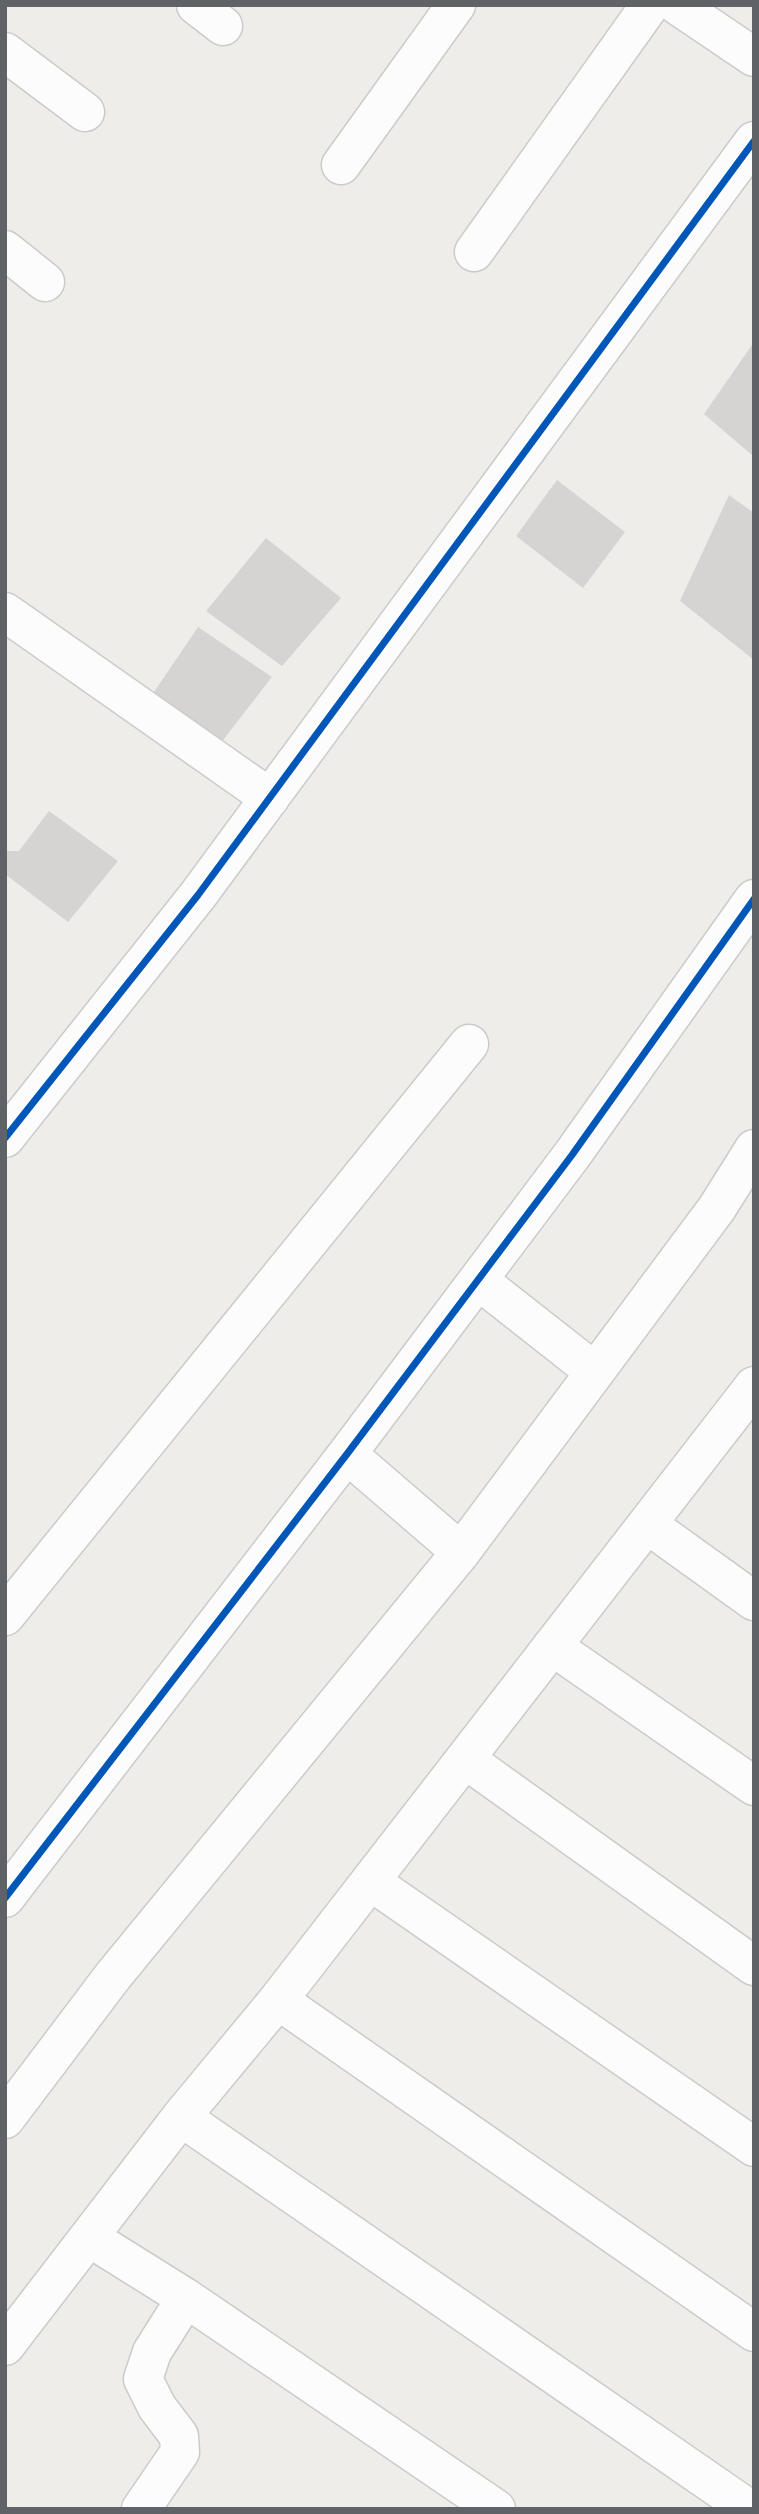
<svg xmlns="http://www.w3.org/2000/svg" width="759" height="2514" font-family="'Asap Condensed',sans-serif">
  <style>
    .building { fill: #d5d4d2 }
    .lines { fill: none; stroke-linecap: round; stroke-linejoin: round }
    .minor-casing { stroke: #cbcbca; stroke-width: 41 }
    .minor { stroke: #fcfcfc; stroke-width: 38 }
    .cycleway-casing { stroke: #fff; stroke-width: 11 }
    .cycleway { stroke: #0057b8; stroke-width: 7 }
  </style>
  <rect width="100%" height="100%" fill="#eeede9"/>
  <path class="building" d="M754,342v111l-2,2 -48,-41z
    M557,480l68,52 -42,56 -67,-52z
    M729,495l25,18v147l-74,-59z
    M266,538l75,60 -59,68 -76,-55z
    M198,627l74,50 -52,67 -68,-49z
    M49,811l69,50 -50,61 -63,-48v-23h14z"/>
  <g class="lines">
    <defs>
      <path id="minor" d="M196,5l27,21
        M677,5l77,52
        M5,52l80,60
        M341,165l115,-160
        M5,250l40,32
        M474,252l176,-247
        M5,612l265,186
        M5,1138l193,-243 556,-754
        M478,1280l117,92
        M347,1454l114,98
        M647,1524l107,77
        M5,1616l464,-572
        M552,1646l202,140
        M465,1759l289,207
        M370,1881l384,266
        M5,1898l342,-444 225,-299 182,-256
        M278,2000l476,332
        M181,2117l565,390
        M5,2119l108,-143 348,-424 256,-344 37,-59
        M90,2238l96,60 310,211
        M5,2346l176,-229 97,-117 476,-614
        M141,2509l39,-57 -1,-16 -22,-29 -14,-28 9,-27 34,-54"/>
    </defs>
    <use href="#minor" class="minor-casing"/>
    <use href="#minor" class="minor"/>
    <defs>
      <path id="cycleway" d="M5,1138l193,-243 556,-754
        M5,1898l342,-444 225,-299 182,-256"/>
    </defs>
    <use href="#cycleway" class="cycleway-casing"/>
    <use href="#cycleway" class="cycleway"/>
  </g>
  <rect width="759" height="2514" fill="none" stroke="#5f6266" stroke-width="14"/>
</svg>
